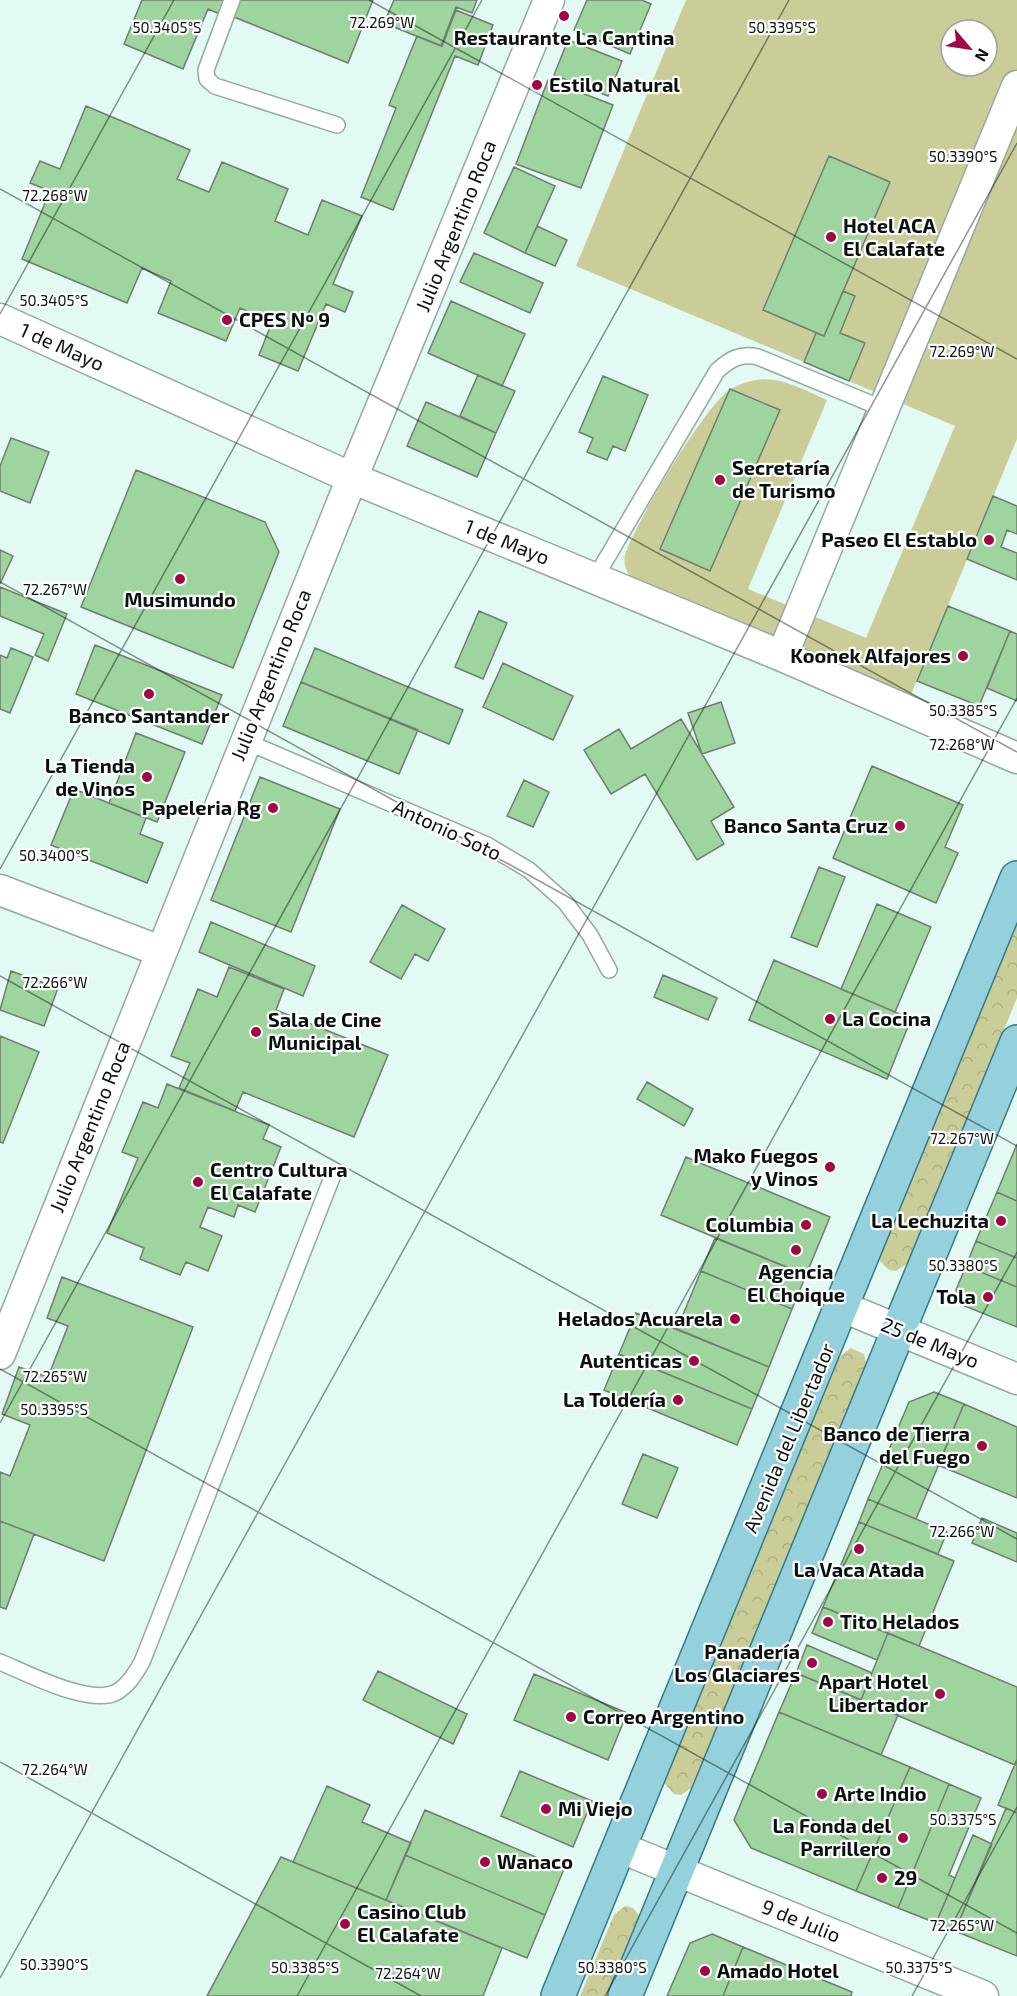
<svg xmlns="http://www.w3.org/2000/svg" width="1017" height="1996" font-family="'Exo 2',sans-serif">
  <style>
    .forest { fill: url(#forest-crowns) }
    .garden { fill: #cbcd99; fill-rule: evenodd }
    .building { fill: #9ed49d; stroke: #717d70; stroke-width: 1.5 }
    .lines { fill: none; stroke-linecap: round; stroke-linejoin: round }
    .service-casing { stroke: #93a9a3; stroke-width: 18 }
    .minor-casing { stroke: #93a9a3; stroke-width: 33 }
    .primary-casing { stroke: #357a85; stroke-width: 36 }
    .service { stroke: #fff; stroke-width: 15 }
    .minor { stroke: #fff; stroke-width: 30 }
    .primary { stroke: #94d1dc; stroke-width: 33 }
    .ticks { fill: none; stroke: #09110f; stroke-width: 1.5; stroke-opacity: 0.45 }
    .poi-dot { fill: #a10645; stroke: #fff; stroke-width: 2 }
    .labels { text-anchor: middle; stroke-width: 4.5; stroke-linejoin: round; paint-order: stroke }
    .poi-label { font-size: 20px; font-weight: bold; fill: #09110f; stroke: #fff; text-anchor: end }
    .street-label { font-size: 20px; fill: #09110f; stroke: #fff }
    .ticks-label { font-size: 15px; text-anchor: middle; fill: #09110f; stroke: #fff; stroke-width: 4.5; stroke-linejoin: round; paint-order: stroke }
  </style>
  <defs>
    <pattern id="forest-crowns" width="20" height="18" patternUnits="userSpaceOnUse" patternTransform="scale(1.5)"><rect width="20" height="18" fill="#cbcd99"/><path d="M2 6a3 3 0 1 1 6 0M12 15a3 3 0 1 1 6 0" fill="none" stroke="#adaf83"/></pattern>
  </defs>
  <rect width="100%" height="100%" fill="#e2faf3"/>
  <path class="forest" d="M1017,925v73l-110,266 -11,7 -7,-1 -10,-10 1,-7z
    M851,1348l13,6 3,12 -176,422 -10,7 -7,-1 -10,-11 1,-6 175,-421z
    M625,1906l8,2 8,10 -30,78h-31l34,-81z"/>
  <path class="garden" d="M686,0h331v439l-107,258 -280,-120c-4,-7 -7,-14 -5,-22 8,-28 82,-153 106,-166 37,-21 62,-4 96,11l-79,189 118,49 89,-212 -106,-45 16,-38 -25,-10 15,-37 -12,-5 -27,42 -12,29 -228,-96zM951,30h36v36h-36z"/>
  <path class="building" d="M142,0h87l-7,15 -14,-6 -25,60 -59,-25z
    M235,0h138l-25,63 -119,-48z
    M394,0h83l-5,13 -16,-6 -15,39 -57,-23z
    M587,0h55l9,4 -21,50 -56,-24z
    M456,10l37,15 -15,40 -23,-9 -62,154 -32,-13 35,-89 -7,-3 28,-69 25,10z
    M568,40l54,21 -14,35 -54,-21z
    M548,80l65,25 -32,83 -65,-24z
    M86,106l104,44 -13,29 32,13 13,-30 66,27 -13,32 33,14 14,-35 40,16 -29,68 20,8 -8,20 -19,-8 -28,67 -39,-16 13,-33 -32,-14 -14,33 -68,-28 13,-32 -29,-13 -15,35 -105,-44 28,-68 -20,-8 10,-22 20,8z
    M829,156l61,26 -66,154 -61,-26z
    M514,167l41,19 -30,67 -41,-20z
    M537,226l30,14 -12,26 -30,-13z
    M474,253l69,30 -13,30 -70,-31z
    M843,291l12,5 -15,37 25,10 -16,38 -45,-19 12,-29 8,3z
    M451,301l74,33 -23,52 -74,-33z
    M478,375l37,16 -19,42 -36,-17z
    M603,376l45,19 -23,56 -12,-5 -6,14 -20,-8 6,-14 -14,-6z
    M730,389l50,21 -70,161 -50,-22z
    M426,402l70,31 -19,44 -70,-31z
    M11,438l38,14 -19,51 -30,-12v-25z
    M136,470l129,52 14,30 -46,116 -152,-61z
    M993,496l24,10v28l-10,-4 -6,17 16,6v27l-50,-21z
    M0,550l13,6 -13,28z
    M0,587l67,27 -19,47 -13,-6 9,-21 -44,-18z
    M948,606l62,25 -31,75 -62,-25z
    M479,611l28,12 -24,56 -28,-12z
    M1010,631l7,3v67l-30,-13z
    M95,645l127,50 -20,49 -126,-50z
    M11,648l22,9 -23,56 -10,-4v-54l7,3z
    M315,648l148,62 -14,34 -148,-62z
    M503,663l70,33 -20,44 -70,-33z
    M301,682l117,48 -19,44 -116,-48z
    M721,702l14,41 -33,11 -14,-41z
    M681,719l53,88 -23,14 13,23 -27,16 -52,-86 -34,20 -27,-44 35,-21 12,20z
    M136,733l49,19 -28,70 -48,-19z
    M872,766l91,39 -18,42 13,6 -22,50 -103,-45z
    M260,777l80,32 -49,123 -80,-32z
    M524,780l25,12 -16,35 -26,-11z
    M74,789l72,29 -6,16 23,9 -16,40 -96,-38z
    M819,867l26,10 -28,70 -26,-10z
    M877,904l54,23 -36,85 -54,-23z
    M402,905l43,24 -17,32 -13,-7 -14,25 -31,-17z
    M211,922l104,44 -12,30 -104,-44z
    M774,960l137,59 -24,60 -138,-59z
    M229,967l55,22 -8,21 112,45 -34,82 -111,-45 -8,19 -56,-23 11,-25 -19,-7 27,-67 19,8z
    M11,971l47,17 -14,38 -44,-16z
    M663,975l54,23 -9,22 -54,-23z
    M0,1036l39,16 -36,91 -3,-1z
    M647,1082l46,27 -9,17 -47,-27z
    M167,1084l102,41 -6,14 18,8 -26,65 -17,-7 -4,12 -26,-10 -8,20 22,9 -14,35 -22,-9 -6,13 -40,-16 4,-11 -37,-15 31,-75 -16,-6 21,-50 15,6z
    M1017,1144v57l-20,-9z
    M686,1157l144,60 -24,58 -145,-60z
    M997,1192l20,9v57l-41,-17z
    M715,1238l91,37 -14,34 -91,-38z
    M976,1241l41,17v29l-51,-21z
    M966,1266l51,21v40l-55,-22 -6,-15z
    M701,1271l91,38 -23,58 -92,-38z
    M62,1277l131,50 -89,234 -104,-40v-49l10,4 20,-51 -28,-11 17,-47 29,10 20,-51 -21,-8z
    M636,1313l133,54 -17,42 -133,-55z
    M619,1354l133,55 -15,36 -133,-55z
    M934,1392l30,12 -48,115 -48,-20 41,-97z
    M964,1404l53,23v71l-79,-33z
    M643,1454l35,14 -21,50 -35,-14z
    M868,1499l79,33 -9,22 -79,-32z
    M982,1518l35,15v29l-45,-19z
    M0,1521l34,13 -28,75 -6,-2z
    M859,1522l95,39 -35,85 -96,-39z
    M823,1607l65,26 -11,27 -65,-27z
    M888,1633l129,54v72l-2,6 -154,-65z
    M807,1645l65,28 -11,27 -65,-27z
    M378,1671l89,43 -14,30 -90,-44z
    M796,1673l102,42 -17,40 -102,-43z
    M534,1674l93,39 -19,47 -94,-40z
    M779,1712l131,55 -54,124 -105,-43 -17,-28z
    M1017,1759v54l-19,-8z
    M910,1767l39,17 -51,124 -42,-17z
    M520,1771l72,30 -19,46 -72,-31z
    M949,1784l32,14 -32,77 6,3 -19,45 -38,-15z
    M327,1786l43,19 -8,17 49,21 -25,57 -93,-38z
    M1006,1808l11,5v143l-62,-25z
    M425,1810l139,59 -19,46 -140,-60z
    M973,1835l19,9 -37,87 -19,-8z
    M405,1855l140,60 -18,43 -141,-58z
    M281,1857l221,91 -19,48h-276z
    M712,1934l31,13 -20,49h-56l23,-53z
    M743,1947l109,45 -1,4h-128z"/>
  <g class="lines">
    <defs>
      <path id="service" d="M232,0l-26,70 1,9 8,7 122,39
        M595,578l122,-207c13,-12 23,-18 41,-14l126,52
        M245,741l242,104 42,25 36,32 25,33 19,35
        M0,1662c27,11 87,43 115,31 13,-7 20,-19 27,-31l191,-487"/>
      <path id="minor" d="M0,319l352,159 430,178 235,102
        M782,656l235,-570
        M0,890l160,61
        M843,1307l174,72
        M0,1354l352,-876 197,-478
        M619,1847l364,149"/>
      <path id="primary" d="M558,1996l459,-1118
        M625,1996l392,-954"/>
    </defs>
    <use href="#service" class="service-casing"/>
    <use href="#minor" class="minor-casing"/>
    <use href="#primary" class="primary-casing"/>
    <use href="#service" class="service"/>
    <use href="#minor" class="minor"/>
    <use href="#primary" class="primary"/>
  </g>
  <path class="ticks" d="M369,0l648,359M0,189l1017,563M0,314l174,-314M0,582l1017,564M0,869l482,-869M0,976l1017,563M0,1369l1017,564M0,1423l789,-1423M0,1762l421,234M0,1978l1017,-1835M297,1996l720,-1298M605,1996l412,-744M912,1996l105,-189"/>
  <g class="poi-dot">
    <circle cx="564" cy="16" r="6"/>
    <circle cx="537" cy="85" r="6"/>
    <circle cx="831" cy="237" r="6"/>
    <circle cx="227" cy="320" r="6"/>
    <circle cx="720" cy="480" r="6"/>
    <circle cx="989" cy="540" r="6"/>
    <circle cx="180" cy="579" r="6"/>
    <circle cx="963" cy="656" r="6"/>
    <circle cx="149" cy="694" r="6"/>
    <circle cx="147" cy="777" r="6"/>
    <circle cx="273" cy="808" r="6"/>
    <circle cx="900" cy="826" r="6"/>
    <circle cx="830" cy="1019" r="6"/>
    <circle cx="256" cy="1032" r="6"/>
    <circle cx="830" cy="1167" r="6"/>
    <circle cx="198" cy="1182" r="6"/>
    <circle cx="1001" cy="1221" r="6"/>
    <circle cx="806" cy="1225" r="6"/>
    <circle cx="796" cy="1250" r="6"/>
    <circle cx="988" cy="1297" r="6"/>
    <circle cx="735" cy="1319" r="6"/>
    <circle cx="694" cy="1361" r="6"/>
    <circle cx="678" cy="1400" r="6"/>
    <circle cx="982" cy="1446" r="6"/>
    <circle cx="859" cy="1549" r="6"/>
    <circle cx="828" cy="1622" r="6"/>
    <circle cx="812" cy="1663" r="6"/>
    <circle cx="940" cy="1694" r="6"/>
    <circle cx="571" cy="1717" r="6"/>
    <circle cx="822" cy="1794" r="6"/>
    <circle cx="546" cy="1809" r="6"/>
    <circle cx="903" cy="1838" r="6"/>
    <circle cx="485" cy="1862" r="6"/>
    <circle cx="882" cy="1878" r="6"/>
    <circle cx="345" cy="1924" r="6"/>
    <circle cx="705" cy="1971" r="6"/>
  </g>
  <g class="labels">
    <g class="poi-label">
      <text x="564" y="45" text-anchor="middle">Restaurante La Cantina</text>
      <text x="549" y="92" text-anchor="start">Estilo Natural</text>
      <text x="843" y="233" text-anchor="start">Hotel ACA<tspan x="843" dy="23">El Calafate</tspan></text>
      <text x="239" y="327" text-anchor="start">CPES Nº 9</text>
      <text x="732" y="475" text-anchor="start">Secretaría<tspan x="732" dy="23">de Turismo</tspan></text>
      <text x="977" y="547">Paseo El Establo</text>
      <text x="180" y="607" text-anchor="middle">Musimundo</text>
      <text x="951" y="663">Koonek Alfajores</text>
      <text x="149" y="723" text-anchor="middle">Banco Santander</text>
      <text x="135" y="773">La Tienda<tspan x="135" dy="23">de Vinos</tspan></text>
      <text x="261" y="815">Papeleria Rg</text>
      <text x="888" y="833">Banco Santa Cruz</text>
      <text x="842" y="1026" text-anchor="start">La Cocina</text>
      <text x="268" y="1027" text-anchor="start">Sala de Cine<tspan x="268" dy="23">Municipal</tspan></text>
      <text x="818" y="1163">Mako Fuegos<tspan x="818" dy="23">y Vinos</tspan></text>
      <text x="210" y="1177" text-anchor="start">Centro Cultura<tspan x="210" dy="23">El Calafate</tspan></text>
      <text x="989" y="1228">La Lechuzita</text>
      <text x="794" y="1232">Columbia</text>
      <text x="796" y="1279" text-anchor="middle">Agencia<tspan x="796" dy="23">El Choique</tspan></text>
      <text x="976" y="1304">Tola</text>
      <text x="723" y="1326">Helados Acuarela</text>
      <text x="682" y="1368">Autenticas</text>
      <text x="666" y="1407">La Toldería</text>
      <text x="970" y="1441">Banco de Tierra<tspan x="970" dy="23">del Fuego</tspan></text>
      <text x="859" y="1577" text-anchor="middle">La Vaca Atada</text>
      <text x="840" y="1629" text-anchor="start">Tito Helados</text>
      <text x="800" y="1659">Panadería<tspan x="800" dy="23">Los Glaciares</tspan></text>
      <text x="928" y="1689">Apart Hotel<tspan x="928" dy="23">Libertador</tspan></text>
      <text x="583" y="1724" text-anchor="start">Correo Argentino</text>
      <text x="834" y="1801" text-anchor="start">Arte Indio</text>
      <text x="558" y="1816" text-anchor="start">Mi Viejo</text>
      <text x="891" y="1833">La Fonda del<tspan x="891" dy="23">Parrillero</tspan></text>
      <text x="497" y="1869" text-anchor="start">Wanaco</text>
      <text x="894" y="1885" text-anchor="start">29</text>
      <text x="357" y="1919" text-anchor="start">Casino Club<tspan x="357" dy="23">El Calafate</tspan></text>
      <text x="717" y="1978" text-anchor="start">Amado Hotel</text>
    </g>
    <g class="street-label">
      <text transform="translate(456 226) rotate(-68)" y="7">Julio Argentino Roca</text>
      <text transform="translate(62 347) rotate(24)" y="7">1 de Mayo</text>
      <text transform="translate(507 542) rotate(22)" y="7">1 de Mayo</text>
      <text transform="translate(271 675) rotate(-68)" y="7">Julio Argentino Roca</text>
      <text transform="translate(447 830) rotate(25)" y="7">Antonio Soto</text>
      <text transform="translate(90 1127) rotate(-68)" y="7">Julio Argentino Roca</text>
      <text transform="translate(930 1343) rotate(22)" y="7">25 de Mayo</text>
      <text transform="translate(789 1438) rotate(-67)" y="7">Avenida del Libertador</text>
      <text transform="translate(801 1921) rotate(22)" y="7">9 de Julio</text>
    </g>
  </g>
  <g class="ticks-label">
    <text x="382" y="28">72.269°W</text>
    <text x="167" y="33">50.3405°S</text>
    <text x="782" y="33">50.3395°S</text>
    <text x="963" y="162">50.3390°S</text>
    <text x="55" y="201">72.268°W</text>
    <text x="54" y="306">50.3405°S</text>
    <text x="962" y="357">72.269°W</text>
    <text x="55" y="595">72.267°W</text>
    <text x="963" y="716">50.3385°S</text>
    <text x="962" y="750">72.268°W</text>
    <text x="54" y="861">50.3400°S</text>
    <text x="55" y="988">72.266°W</text>
    <text x="962" y="1144">72.267°W</text>
    <text x="963" y="1271">50.3380°S</text>
    <text x="55" y="1382">72.265°W</text>
    <text x="54" y="1415">50.3395°S</text>
    <text x="962" y="1537">72.266°W</text>
    <text x="55" y="1775">72.264°W</text>
    <text x="963" y="1825">50.3375°S</text>
    <text x="962" y="1931">72.265°W</text>
    <text x="54" y="1970">50.3390°S</text>
    <text x="305" y="1973">50.3385°S</text>
    <text x="612" y="1973">50.3380°S</text>
    <text x="919" y="1973">50.3375°S</text>
    <text x="408" y="1979">72.264°W</text>
  </g>
  <g transform="translate(969 48) rotate(119)"><circle r="28" fill="#ffffff" stroke="#9da09f" stroke-width="1.5"/>
  <path d="M0-4.5L10 22L0 15L-10 22Z" fill="#a10645"/>
  <text y="-9" font-size="16" font-weight="bold" text-anchor="middle" fill="#09110f">N</text>
  </g>
</svg>
